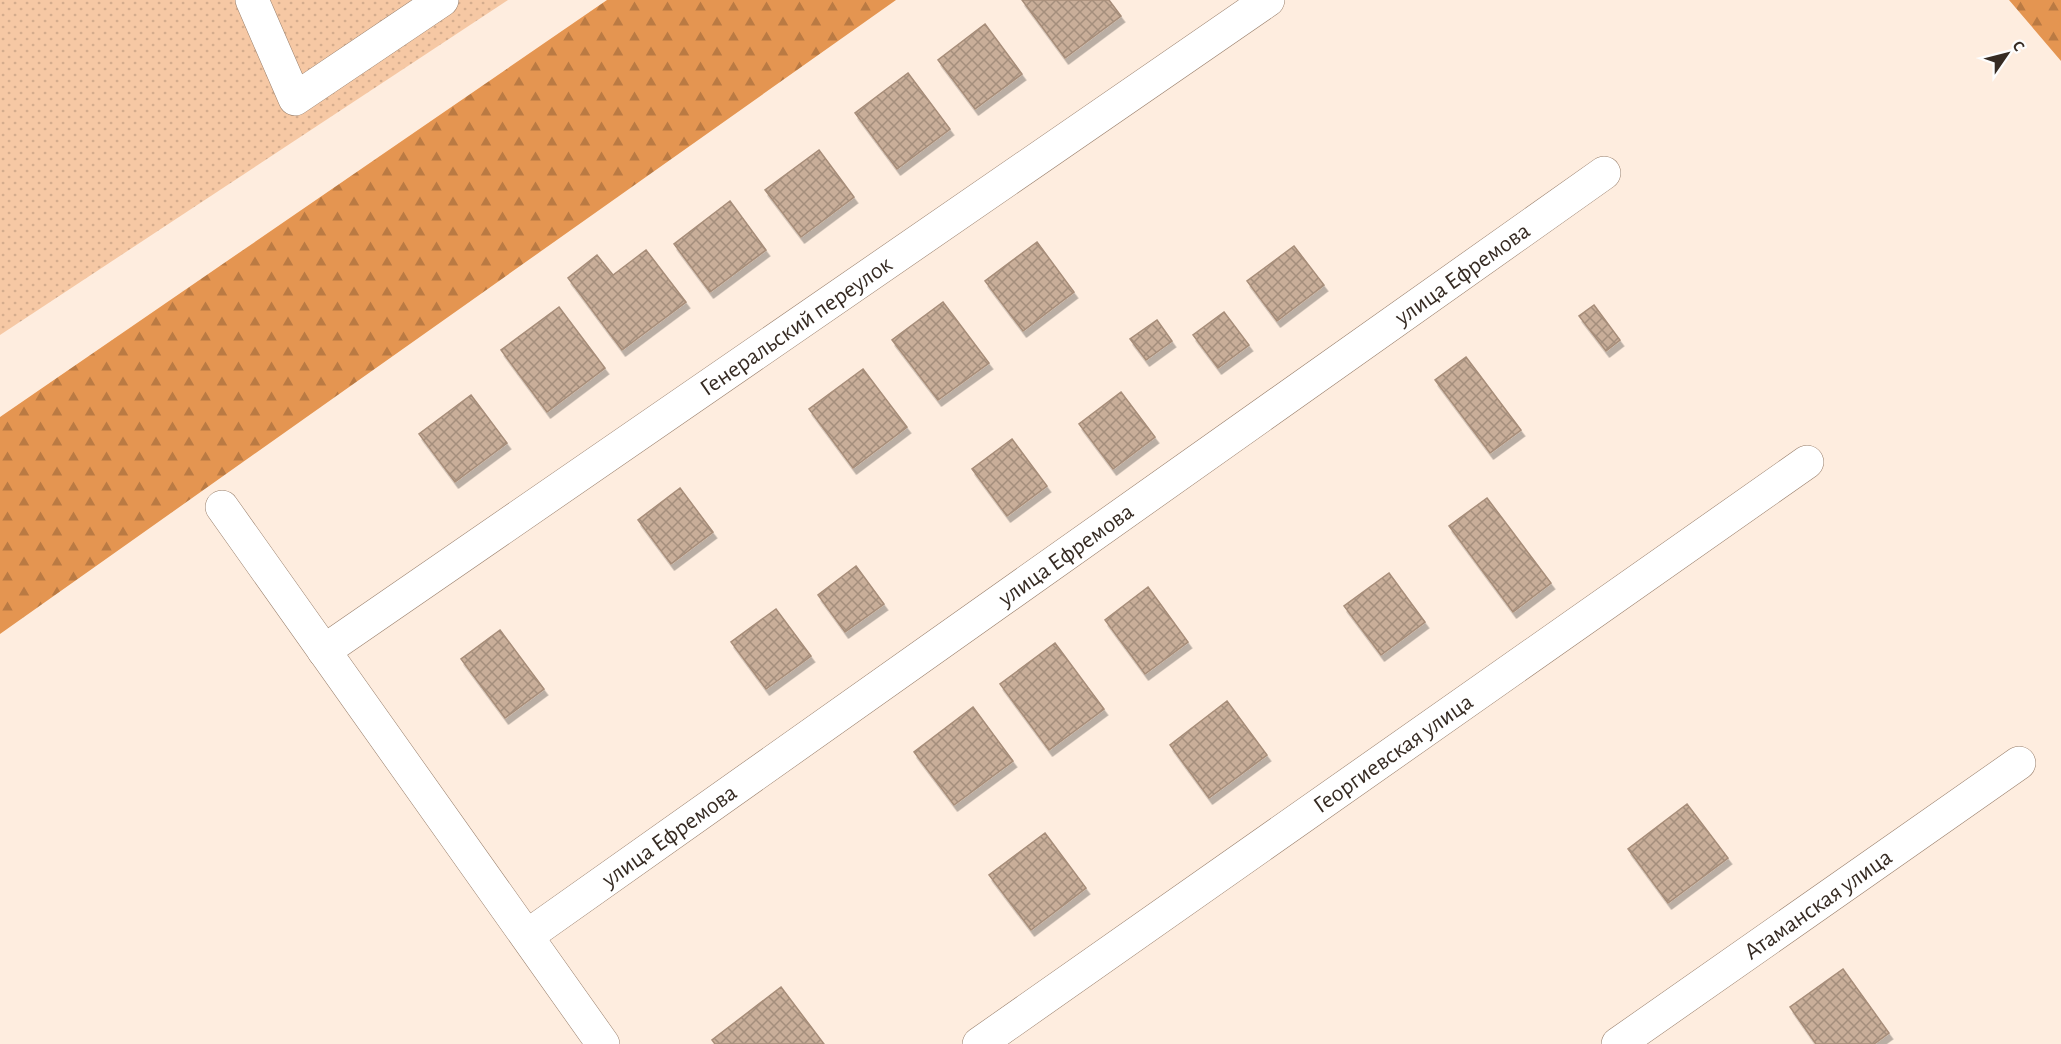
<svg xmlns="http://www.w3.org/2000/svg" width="2061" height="1044" font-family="'Alegreya Sans',sans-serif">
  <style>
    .grass { fill: url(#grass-dots) }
    .forest { fill: url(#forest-firs) }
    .building { fill: url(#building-cross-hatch); stroke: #a78d79; stroke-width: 1.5; filter: url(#shadow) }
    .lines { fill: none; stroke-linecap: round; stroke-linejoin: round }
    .minor-casing { stroke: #987e6a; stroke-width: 34 }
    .minor { stroke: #fff; stroke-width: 33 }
    .labels { text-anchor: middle; stroke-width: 5; stroke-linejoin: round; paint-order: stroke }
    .street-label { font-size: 24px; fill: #362b23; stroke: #fdfdfd }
  </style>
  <defs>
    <pattern id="grass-dots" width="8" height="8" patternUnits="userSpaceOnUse" patternTransform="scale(1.5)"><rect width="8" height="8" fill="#f6c8a4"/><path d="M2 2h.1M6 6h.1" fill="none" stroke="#d4ac8d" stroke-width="1.8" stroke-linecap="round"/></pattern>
    <pattern id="forest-firs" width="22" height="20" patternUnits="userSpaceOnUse" patternTransform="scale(1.5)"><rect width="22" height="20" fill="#e49551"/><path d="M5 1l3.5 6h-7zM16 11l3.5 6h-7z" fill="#ba7a43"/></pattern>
    <pattern id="building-cross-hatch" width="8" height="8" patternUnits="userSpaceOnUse" patternTransform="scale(1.5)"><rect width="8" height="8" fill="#c9ae99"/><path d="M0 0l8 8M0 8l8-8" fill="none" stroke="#a48e7c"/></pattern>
    <filter id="shadow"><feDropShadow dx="3.5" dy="6" stdDeviation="0" flood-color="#0004"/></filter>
  </defs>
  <rect width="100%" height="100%" fill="#feeddf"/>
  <path class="grass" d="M0,0h508l-508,335z"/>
  <path class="forest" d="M607,0h289l-896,634v-217z
    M2009,0h52v61z"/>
  <path class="building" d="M1022,0h87l12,16 -56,42z
    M985,24l37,50 -47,35 -37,-49z
    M908,73l42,56 -53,40 -42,-56z
    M819,150l35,47 -53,40 -36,-47z
    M730,201l36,49 -56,42 -36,-48z
    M1037,242l37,50 -51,39 -38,-50z
    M1294,246l30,39 -47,36 -30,-40z
    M646,250l40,52 -64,48 -54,-72 29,-23 16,20z
    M943,302l46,61 -51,37 -46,-60z
    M1594,305l26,35 -14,11 -27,-35z
    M559,307l46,61 -58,44 -46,-62z
    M1224,312l25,33 -31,23 -25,-33z
    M1157,320l15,21 -26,19 -16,-21z
    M1466,357l55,73 -31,23 -55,-73z
    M863,369l44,58 -54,41 -44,-59z
    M1121,392l34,45 -42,32 -34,-45z
    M471,395l36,48 -52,39 -36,-48z
    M1012,439l35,47 -40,30 -35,-47z
    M680,488l33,44 -42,32 -33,-44z
    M1487,498l64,85 -38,29 -64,-86z
    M856,566l28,38 -39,28 -27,-37z
    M1389,573l36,49 -44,33 -37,-49z
    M1148,587l40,55 -43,32 -40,-54z
    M776,609l35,47 -45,33 -35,-47z
    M500,630l44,59 -39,29 -44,-59z
    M1055,643l49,66 -55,41 -49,-66z
    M1227,701l40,54 -58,43 -39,-53z
    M973,707l40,54 -59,44 -40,-53z
    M1687,804l41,54 -60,45 -40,-54z
    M1045,833l41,55 -55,42 -42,-55z
    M1843,969l46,64 -15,11h-58l-26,-37z
    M781,987l43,57h-109l-3,-4z"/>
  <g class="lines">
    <defs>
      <g id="minor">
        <path d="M252,0l43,99 147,-99"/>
        <path d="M222,507l381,537"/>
        <path id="s1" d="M324,651l944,-651"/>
        <path id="s2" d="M527,936l1077,-763"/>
        <path id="s3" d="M979,1044l828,-582"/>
        <path id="s4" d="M1618,1044l401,-281"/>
      </g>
    </defs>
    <use href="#minor" class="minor-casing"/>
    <use href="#minor" class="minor"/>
  </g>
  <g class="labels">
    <g class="street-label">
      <text dy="8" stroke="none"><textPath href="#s2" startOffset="1146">улица Ефремова</textPath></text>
      <text dy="8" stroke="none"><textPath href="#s1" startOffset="573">Генеральский переулок</textPath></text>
      <text dy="8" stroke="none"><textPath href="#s2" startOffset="660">улица Ефремова</textPath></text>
      <text dy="8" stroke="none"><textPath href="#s3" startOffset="506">Георгиевская улица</textPath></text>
      <text dy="8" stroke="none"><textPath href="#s2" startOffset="174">улица Ефремова</textPath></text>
      <text dy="8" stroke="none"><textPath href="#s4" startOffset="244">Атаманская улица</textPath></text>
    </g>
  </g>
  <g transform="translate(2007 54) rotate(55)" stroke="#fdfdfd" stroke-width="4.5" paint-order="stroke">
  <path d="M0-4.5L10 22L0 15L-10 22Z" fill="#362b23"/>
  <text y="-9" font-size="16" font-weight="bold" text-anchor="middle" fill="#362b23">С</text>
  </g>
</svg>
